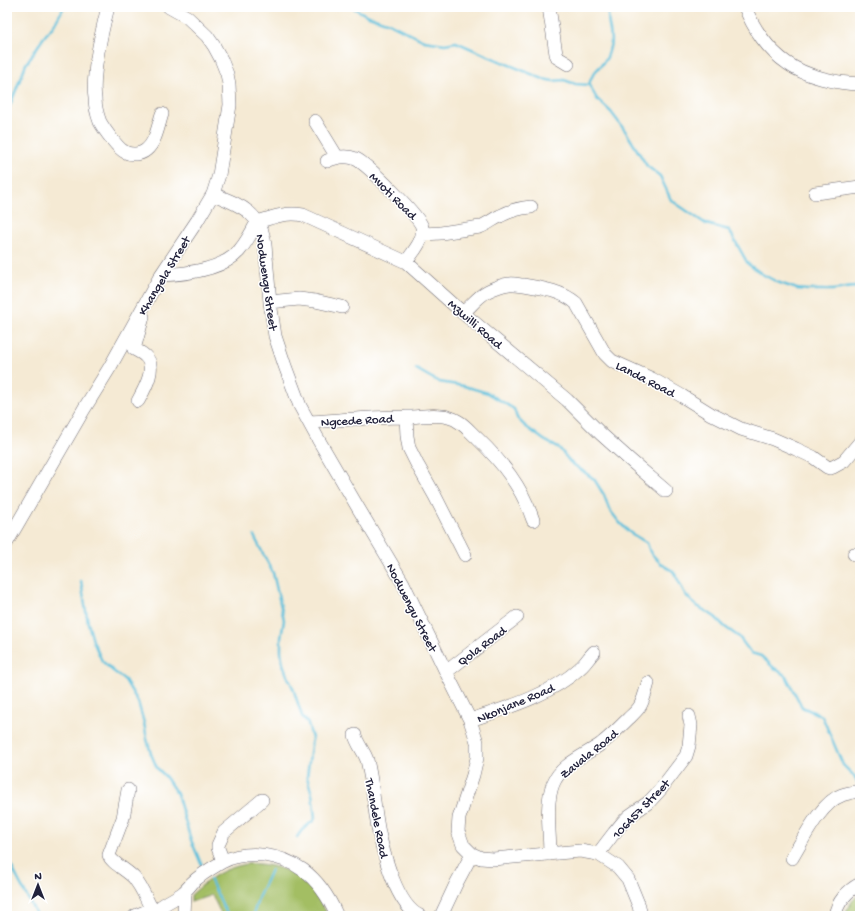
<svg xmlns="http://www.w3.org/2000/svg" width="867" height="923" font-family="'Gochi Hand',sans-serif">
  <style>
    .green { fill: #a3be64; stroke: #627050 }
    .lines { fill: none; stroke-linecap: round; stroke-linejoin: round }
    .stream { stroke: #5ec0dc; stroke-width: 2.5 }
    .minor-casing { stroke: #6c6871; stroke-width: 14 }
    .minor { stroke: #fff; stroke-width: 13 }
    .labels { text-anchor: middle; stroke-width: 3; stroke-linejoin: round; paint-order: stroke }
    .street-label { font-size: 13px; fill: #22223b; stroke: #fff }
  </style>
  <rect width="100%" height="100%" fill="#fff"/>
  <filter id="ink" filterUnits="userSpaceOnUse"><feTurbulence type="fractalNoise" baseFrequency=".025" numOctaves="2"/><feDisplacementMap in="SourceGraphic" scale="8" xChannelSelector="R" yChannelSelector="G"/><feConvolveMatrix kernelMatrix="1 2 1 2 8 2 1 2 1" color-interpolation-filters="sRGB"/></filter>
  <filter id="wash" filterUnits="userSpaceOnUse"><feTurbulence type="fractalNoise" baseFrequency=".012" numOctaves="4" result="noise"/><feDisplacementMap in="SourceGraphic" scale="16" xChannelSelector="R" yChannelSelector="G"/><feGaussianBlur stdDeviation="0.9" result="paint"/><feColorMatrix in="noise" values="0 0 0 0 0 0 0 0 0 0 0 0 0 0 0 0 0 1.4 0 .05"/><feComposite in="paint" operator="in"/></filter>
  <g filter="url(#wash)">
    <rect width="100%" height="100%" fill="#f5ead4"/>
    <path class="green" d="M246,864c25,-2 51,7 67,27 5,7 9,14 14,22h-6l-7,3h-92l-10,-21 -21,7v-7c19,-17 30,-26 55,-31z
      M860,893v23h-16l8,-15z"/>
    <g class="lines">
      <path class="stream" d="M352,7l14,8 23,8 35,18 21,3 11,-2 25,11 62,26 10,2 11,-1 11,4 14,1
        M609,7c-4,16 5,27 1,40 -1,4 -2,9 -4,12 -7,11 -14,12 -17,26l8,14 14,13 15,20 21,34 13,10 11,24 35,24 23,6 19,34 14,10 15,8 20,7 10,1h26l20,-3 7,1
        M7,113l19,-49 18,-27 10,-12 10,-18
        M416,369l23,13 25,4 24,7 26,16 3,9 8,8 19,14 16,9 10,13 24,17 10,16 5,14 10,13 10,10 18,11 3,9 11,12 12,7 3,5 9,18 9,10 21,13 10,10 14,10 12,16 10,3 12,11 13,9 16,31 20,9 21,49 12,12 4,9
        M254,536l19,37 11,47 -3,18v14l2,12 4,11 6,13 9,28 6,8 4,14 -5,39 5,17 3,24 -2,3 -11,9 -5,7
        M81,581l7,42 5,18 9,20 11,10 12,9 13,22 6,21 3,16 4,15 6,14 8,8 12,18 14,46 11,26
        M7,858l29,56 2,2
        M210,879l18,37
        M253,916l5,-18 13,-28"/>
    </g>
  </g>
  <g filter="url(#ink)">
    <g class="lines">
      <defs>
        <path id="minor" d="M108,7c-5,19 -9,37 -12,57 -1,11 -3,22 -1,34 0,8 2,16 5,24 4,7 18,27 25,30 6,3 15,3 21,-2 10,-8 12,-24 16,-36
          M549,7l7,47 2,4 10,6
          M745,7c8,21 23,43 42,56 19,14 50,20 73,21
          M315,121l22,36
          M327,161c9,-4 20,-6 29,-2 11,5 64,58 66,68 3,12 -9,25 -16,35
          M815,193l45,-6
          M213,194c27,11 48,18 52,51l5,57 5,34 10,30 15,40 18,33 39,67 46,77 43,89 24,48 7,22v16l-4,17 -14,43 -1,13 5,14 9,9 9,4 12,1 87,-8 18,3 20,13 10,12 11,27 2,10
          M423,234l18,-1 39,-6c8,-3 13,-8 20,-11 9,-5 20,-8 31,-9
          M161,275c25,-1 61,-5 78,-24 6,-7 14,-21 18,-29 16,-5 29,-10 46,-7l103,47 57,51 104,87 34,34 29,26 36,31
          M270,302l29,-3 16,2 27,6
          M463,313c8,-7 15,-17 25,-22 6,-3 14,-6 21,-7 5,-1 10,1 15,1 18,3 38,6 52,18l29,51 7,7 40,18 30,17 29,18 30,15 32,10 23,10 17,8 14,10 3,1 3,-1 11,-6 16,-19
          M138,401c6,-11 20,-34 7,-45 -3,-3 -7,-5 -11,-7l9,-32
          M406,417l1,19 2,12 8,16 18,32 30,59
          M309,422c32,-2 64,-5 97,-5 14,0 29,-4 42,0 13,3 20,13 29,21 25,24 45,49 56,82
          M7,542l77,-133 26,-42 51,-92 36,-54 16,-27 6,-19 11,-70 -1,-21 -2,-10 -6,-15 -7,-13 -7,-10 -20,-19 -18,-10
          M854,554h6
          M446,672l71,-55
          M470,720c37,-12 81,-25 110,-52 5,-4 9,-11 14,-16
          M355,735c2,9 9,16 12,25 6,24 7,49 12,73 5,22 18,73 41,83
          M128,790l-5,28 -14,37c2,8 20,16 26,24 8,11 14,24 19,37
          M550,854c0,-21 -5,-50 3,-70 8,-20 31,-28 48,-40 9,-7 18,-16 27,-25 4,-4 9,-8 12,-13 4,-7 6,-16 8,-23
          M598,854l16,-21 9,-11 6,-6 20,-14 11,-12 26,-34 3,-10 2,-21 -2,-9
          M792,858c11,-18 29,-56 50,-63 5,-2 12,-3 18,-4
          M223,861l-5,-13v-3l6,-13 38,-32
          M135,916l17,-7h6
          M154,916c2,-2 3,-6 5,-8 7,-6 18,-10 25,-16 3,-3 6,-6 8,-9 9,-9 20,-15 30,-21 25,-13 59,-8 81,8 15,11 27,30 34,46
          M184,916l1,-25
          M441,916l15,-32 16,-30
          M835,916c2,-14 13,-26 25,-32"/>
      </defs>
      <use href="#minor" class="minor-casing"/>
      <use href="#minor" class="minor"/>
    </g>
  </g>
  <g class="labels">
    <g class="street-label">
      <text transform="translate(394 195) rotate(45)" y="5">Mvoti Road</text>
      <text transform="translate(163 275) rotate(-59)" y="5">Khangela Street</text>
      <text transform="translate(268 282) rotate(82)" y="5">Nodwengu Street</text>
      <text transform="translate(476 323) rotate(41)" y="5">Mzwilli Road</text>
      <text transform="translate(646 378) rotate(27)" y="5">Landa Road</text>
      <text transform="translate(357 419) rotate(-3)" y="5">Ngcede Road</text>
      <text transform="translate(413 607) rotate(63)" y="5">Nodwengu Street</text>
      <text transform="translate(481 645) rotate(-37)" y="5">Qola Road</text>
      <text transform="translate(515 702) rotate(-23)" y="5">Nkonjane Road</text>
      <text transform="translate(588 753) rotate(-39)" y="5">Zavala Road</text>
      <text transform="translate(640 808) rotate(-46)" y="5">106457 Street</text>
      <text transform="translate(378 818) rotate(79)" y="5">Thandele Road</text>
    </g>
  </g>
  <rect width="867" height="923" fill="none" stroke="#fff" stroke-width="24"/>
  <g transform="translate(38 885)" stroke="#ffffff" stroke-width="3" paint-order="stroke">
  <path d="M0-3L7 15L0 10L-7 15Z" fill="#22223b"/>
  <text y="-6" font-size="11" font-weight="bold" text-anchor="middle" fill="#22223b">N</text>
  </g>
</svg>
